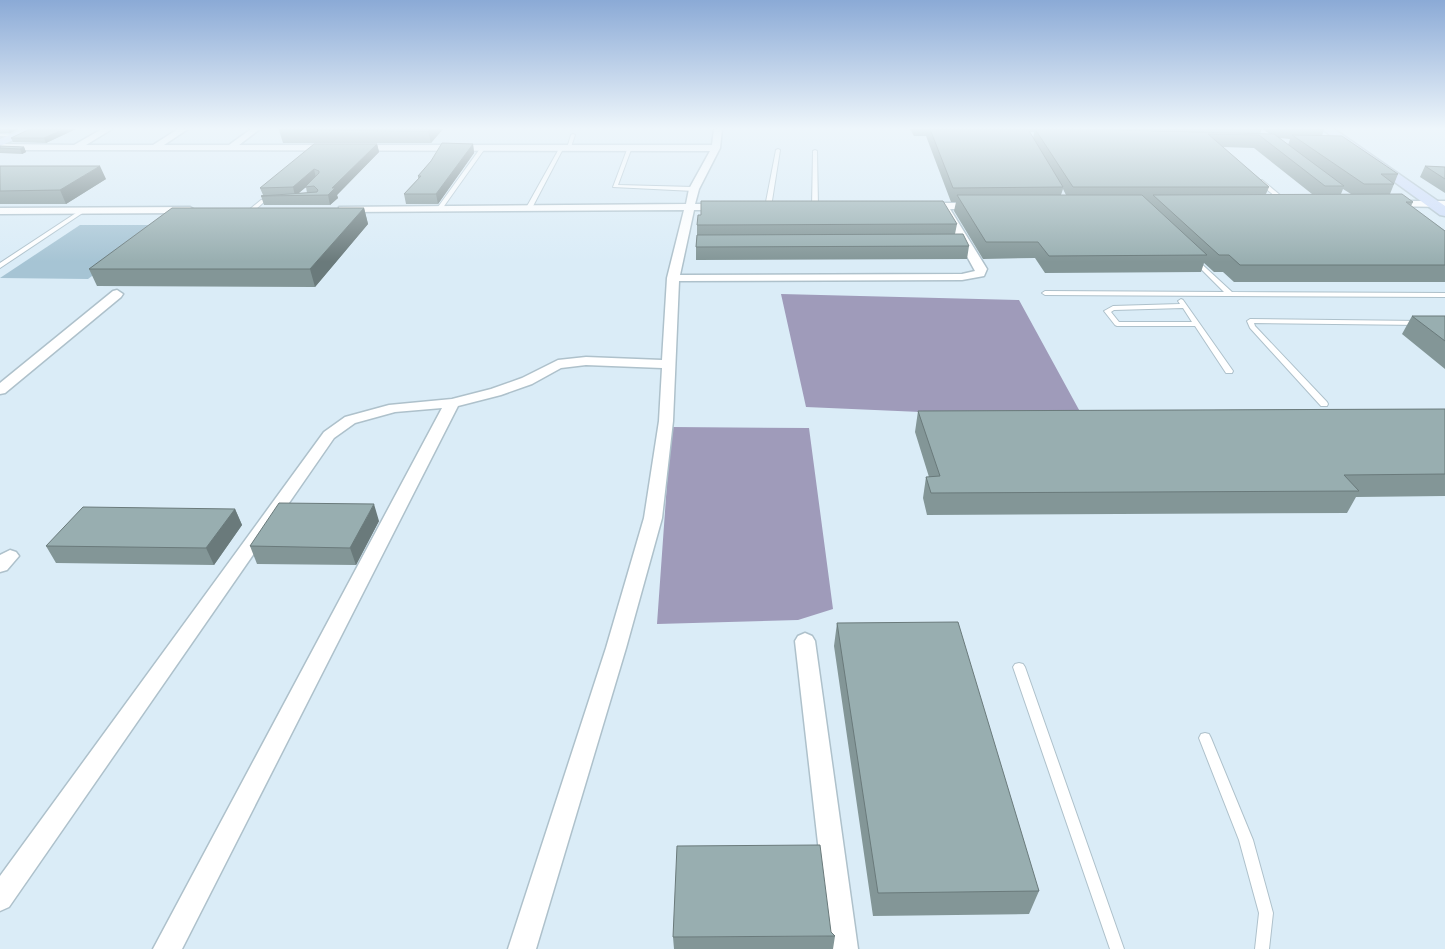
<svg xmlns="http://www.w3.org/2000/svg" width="1445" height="949" font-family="'Nunito Sans',sans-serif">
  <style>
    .green { fill: #a6c4d4 }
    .water { fill: #9f9bba }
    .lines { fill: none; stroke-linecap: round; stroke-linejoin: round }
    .lane-casing { stroke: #aec1cb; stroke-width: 2 }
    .street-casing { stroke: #aec1cb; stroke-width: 3 }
    .secondary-casing { stroke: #aec1cb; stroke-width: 3 }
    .lane { fill: #fff; fill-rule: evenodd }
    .street { fill: #fff; fill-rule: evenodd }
    .secondary { fill: #ceddfa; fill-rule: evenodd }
    .wall { fill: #839697; fill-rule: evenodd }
    .shaded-wall { fill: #6a7a7b }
    .building { fill: #98aeb0; stroke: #6a7a7b }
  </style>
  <rect width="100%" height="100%" fill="#daecf7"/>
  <path class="green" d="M80,225h80l-72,54 -88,-1z"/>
  <path class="water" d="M781,294l238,6 65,119 -278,-12z
    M671,427l138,1 24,181 -35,11 -141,4z"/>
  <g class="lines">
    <defs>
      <path id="lane" d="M0,134l17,1 2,1 -2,1 -17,-1z
        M573,134l2,1 -4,12 -4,1 4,-13z
        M482,146l4,1 -44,62h-4v-2z
        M562,146l2,1 -32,61 -5,1 -1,-1 34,-61z
        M630,146l2,1 -14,38 76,2 3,2 -3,2 -81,-4 15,-40z
        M778,149l2,1 -9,57 -3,2 -3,-2 11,-57z
        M815,150l2,1 1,56 -3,2 -3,-2 1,-56z
        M1258,180h4l24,20v2h-4l-24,-20z
        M275,198l3,2 -1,1 -13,1 -9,8 -5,-1 11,-9z
        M82,209l5,1 -87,58v-5z
        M1194,257l38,35 213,1v4l-400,-2 -3,-2 3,-2 179,1 -32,-32v-2z
        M1181,299l2,1 50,71 -1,2h-6l-31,-47h-78l-2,-1 -11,-14 9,-5 67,-2 -2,-3zM1183,308l9,14h-73l-8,-10 3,-2z
        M1250,319l170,2 3,2 -3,2 -166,-2 1,3 72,76 1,2 -1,2h-6l-71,-78 -3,-7z
        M1019,663l4,1 2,3 99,282h-14l-97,-282 2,-3z
        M1205,733l4,1 2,4 42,102 20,73 -4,36h-14l4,-36 -20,-73 -40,-102 2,-4z"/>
      <path id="street" d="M102,129h10l-26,16h67l25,-16h10l-24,16h65l22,-16h9l-21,16h473l2,-16h8l-2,19 -21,41 -4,15h28l5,3 -5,3h-29l-14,65 282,-1 13,-3 -34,-62h-16l-5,-3 5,-3h53l5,3 -5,3h-28l37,60 -3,7 -22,4 -283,1 -6,140 -11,97 -36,130 -90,301h-28l98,-301 38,-130 15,-97 3,-53 -76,-3 -25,3 -29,16 -31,11 -43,11 -276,543h-29l289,-541 -47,4 -40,11 -21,15 -325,469 -9,4v-35l324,-444 21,-15 44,-12 63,-6 39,-10 31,-11 36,-18 28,-3 76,3 5,-82 17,-68 -342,2 -3,-1v-4l347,-3 3,-15 21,-38 -710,-1v-6l74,1z
        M1390,201h55v6l-58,-1 -2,-2z
        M0,208l190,-1 5,3 -5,3 -190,1z
        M117,290l6,4 -2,3 -116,96 -5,1v-11l113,-92z
        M10,550l6,2 3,4 -12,14 -7,2v-17z
        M805,633l7,3 3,5 43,308h-28l-35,-308 3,-5z"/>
      <path id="secondary" d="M23,129h15l-38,17v-7z
        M1322,129h12l111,77v10l-5,-1z"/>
    </defs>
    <use href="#lane" class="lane-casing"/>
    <use href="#street" class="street-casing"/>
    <use href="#secondary" class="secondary-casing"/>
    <use href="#lane" class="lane"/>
    <use href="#street" class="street"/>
    <use href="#secondary" class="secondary"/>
  </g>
  <path class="wall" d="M0,129h18l-8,4h-10z
    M30,129h46l-30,14 -33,-1 -2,-4z
    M281,129h162l-12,14h-148l-4,-13z
    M910,129h352l-2,5h10l-8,-5h62l-2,7 76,38 -8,20 23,8 -2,4 34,25v51h-211l-11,-10h-9l-10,-9 -3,9 -156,1 -10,-15 -52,1 -29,-48 2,-9h-5l-25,-66h-12zM1030,132h4l-1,6zM1279,138l11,1 -2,6zM1223,147l31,1 58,46h-46l3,-7zM1063,189l3,6h-5zM1343,189l8,5h-10z
    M377,144l2,8 -42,43 1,3 -8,7h-66l-3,-9 2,-1 -3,-7zM306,187l1,6h-8z
    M473,144l1,9 -36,51h-32l-2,-10 14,-15v-3z
    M0,146l24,1 2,5 -4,2 -22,-1z
    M0,166l106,13 -40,25h-66z
    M1425,166l20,1v26l-25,-16z
    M364,208l4,16 -53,63 -218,-1 -8,-17z
    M957,224l-2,10 14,12 -2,13 -271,1v-13l1,-12v-10z
    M1412,316h33v53l-43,-35z
    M1445,409v87l-89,1 -9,16 -420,2 -4,-17 3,-21h3l-14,-45 3,-21z
    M235,509l7,16 -28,40 -158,-2 -10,-17z
    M379,521l-23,44 -99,-1 -7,-18z
    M837,623l202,268 -10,23 -156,2 -39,-270z
    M835,936l-2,13h-159l-1,-12z"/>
  <path class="shaded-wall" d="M8,129h10l-8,4z
    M64,129h12l-30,14 -2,-5z
    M430,129h13l-12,14 -3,-12z
    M377,144l2,8 -42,43 1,3 -8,7 -2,-10 4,-7z
    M473,144l1,9 -36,51 -2,-10z
    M24,147l2,5 -4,2 -2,-5z
    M100,166l6,13 -40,25 -6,-14z
    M314,169l2,9 -11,9h1l-11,9 -2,-9z
    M364,208l4,16 -53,63 -5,-18z
    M374,504l5,17 -23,44 -6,-17z
    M235,509l7,16 -28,40 -8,-17z"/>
  <path class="building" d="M30,129h34l-20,9h-33z
    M281,129h149l-2,2 -149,-1z
    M930,129h98l35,58 -110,1z
    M1035,129h33l206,5 70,52h-19l-66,-51 -51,-1 61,53h-196z
    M1292,135l50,1 56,38h-17l13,10h-30z
    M442,143l31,1 -37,50h-32l17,-18h-3l13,-15z
    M314,144h63l-45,44h3l-7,7 -67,1 56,-4 1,-2 -4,-4 -9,1 14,-14v-2l-5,-2 -21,18 -33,1z
    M0,146l24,1 -4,2 -20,-1z
    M0,166h100l-40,24 -60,1z
    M1425,166l20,1v12z
    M1402,194l11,8h-7l39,29v34h-205l-11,-10h-10l-66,-60z
    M957,195h185l65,60 -158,1 -11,-14h-52z
    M701,201h242l14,23 -260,1 1,-10h3z
    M172,208h192l-54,61h-221z
    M963,234l6,12 -273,1 1,-12z
    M1412,316h33v25z
    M1445,409v65l-101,1 15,16 -428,2 -5,-16 14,-1 -22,-65z
    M279,503l95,1 -24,44 -100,-2z
    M83,507l152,2 -29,39 -160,-2z
    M958,622l81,269 -161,2 -41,-270z
    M820,845l11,87 4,4 -162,1 4,-91z"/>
  <linearGradient id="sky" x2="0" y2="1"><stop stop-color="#8baad6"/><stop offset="0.49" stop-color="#eef6fb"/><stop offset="1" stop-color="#eef6fb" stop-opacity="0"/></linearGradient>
  <rect width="1445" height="262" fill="url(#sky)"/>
</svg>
